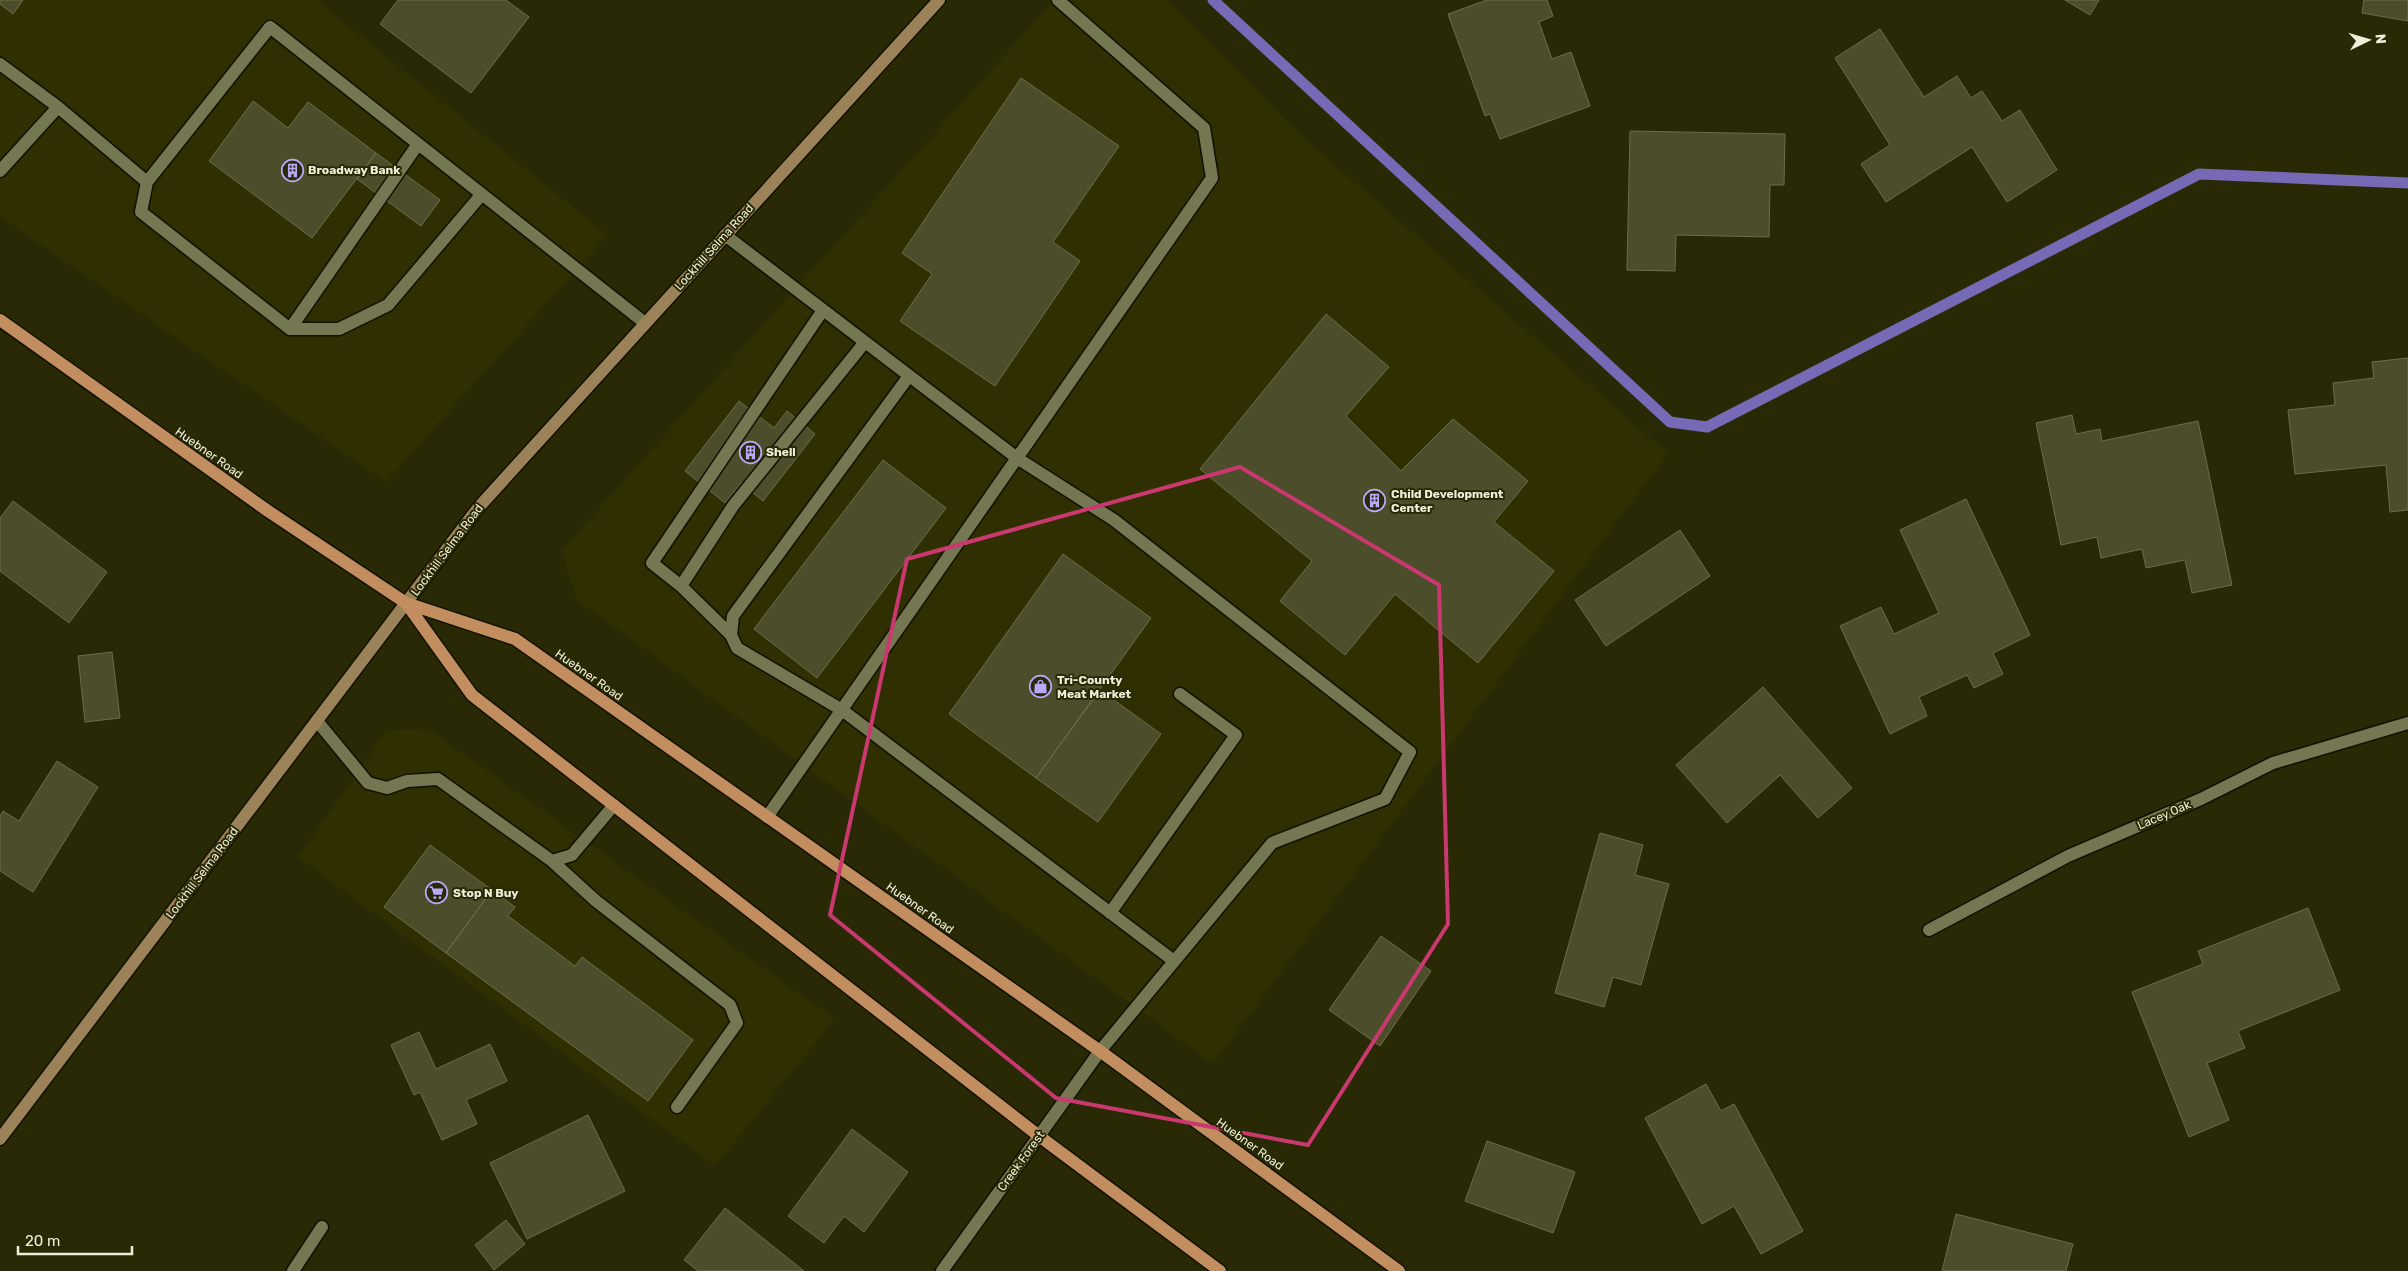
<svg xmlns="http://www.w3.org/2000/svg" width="2408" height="1271" font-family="Rubik,sans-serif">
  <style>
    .built { fill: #2f2f01 }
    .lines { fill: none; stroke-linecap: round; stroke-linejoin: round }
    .stream { stroke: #7669b5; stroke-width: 11 }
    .building { fill: #4c4d2a; stroke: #6c6e49 }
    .lane-casing { stroke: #110; stroke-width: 15 }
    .street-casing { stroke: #110; stroke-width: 15 }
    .secondary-casing { stroke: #110; stroke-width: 15 }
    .primary-casing { stroke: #110; stroke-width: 15 }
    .lane { stroke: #757752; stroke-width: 12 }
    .street { stroke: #757752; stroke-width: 12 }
    .secondary { stroke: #9c8259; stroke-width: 12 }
    .primary { stroke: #c28e60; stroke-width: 12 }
    .marked { fill: none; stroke: #c9386e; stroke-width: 4; stroke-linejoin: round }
    .labels { text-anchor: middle; stroke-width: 4; stroke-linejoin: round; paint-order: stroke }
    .poi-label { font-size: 12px; font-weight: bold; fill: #eeefdb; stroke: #292905; text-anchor: start }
    .street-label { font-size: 12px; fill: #eeefdb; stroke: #292905 }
  </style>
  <rect width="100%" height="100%" fill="#292905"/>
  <path class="built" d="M0,0h316l292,235 -222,247 -386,-265z
    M1054,0h113l141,142 360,311 -455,611 -636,-464 -16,-49z
    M427,728l408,291 -120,147 -417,-309 88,-126z"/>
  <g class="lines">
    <path class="stream" d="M1213,0l457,422 37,5 492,-253 209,9"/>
  </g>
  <path class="building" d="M0,0h23l-10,14 -13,-10z
    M398,0h108l23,17 -58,76 -91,-69z
    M1487,0h60l6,16 -14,6 13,37 19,-7 19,54 -90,33 -10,-25 -5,2 -37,-102z
    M2065,0h34l-9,15z
    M2364,0h44v21l-46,-8z
    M1880,29l44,68 33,-21 14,22 11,-7 20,30 18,-11 37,60 -50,32 -35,-55 -86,55 -25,-38 29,-19 -55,-87z
    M1021,78l98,68 -66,96 27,19 -85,125 -95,-65 32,-47 -30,-21z
    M253,101l35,27 20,-26 68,51 -64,85 -103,-77z
    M1630,131l155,3 -1,51h-14l-1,52 -93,-2 -1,36 -48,-1z
    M376,153l64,47 -19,26 -64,-47z
    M1326,314l63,53 -43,49 55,55 52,-52 75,62 -34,41 60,49 -76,92 -83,-69 -50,61 -65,-54 32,-40 -112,-92z
    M2408,358v152l-18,2 -4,-47 -91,9 -7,-64 47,-5 -2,-22 41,-5 -2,-16z
    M739,401l35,27 13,-17 28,23 -52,67 -22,-18 -16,20 -40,-32z
    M2072,415l4,19 24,-5 2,12 96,-20 34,164 -40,8 -7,-33 -39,8 -4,-19 -41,9 -4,-21 -36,8 -25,-122z
    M883,460l63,48 -129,170 -63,-49z
    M1966,499l64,136 -37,18 10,21 -29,14 -7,-13 -48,22 8,19 -37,18 -50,-108 41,-19 13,27 45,-21 -39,-83z
    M13,501l94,71 -38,51 -69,-52v-53z
    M1680,530l30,46 -104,70 -31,-46z
    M1063,554l88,64 -115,160 -87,-64z
    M112,652l8,66 -35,4 -7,-66z
    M1763,687l89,101 -34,30 -38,-43 -53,48 -51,-58z
    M1100,690l61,44 -63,88 -62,-44z
    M57,761l41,26 -65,105 -33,-21v-55l3,-5 16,10z
    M1600,833l43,12 -8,30 34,9 -28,101 -28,-8 -9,30 -49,-14z
    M430,845l62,45 -46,63 -62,-46z
    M492,890l23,17 -7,9 67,50 7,-9 111,83 -45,61 -202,-148z
    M2308,908l32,82 -102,41 7,17 -38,15 22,57 -40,17 -57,-145 71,-28 -5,-13z
    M1381,936l50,35 -51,75 -51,-36z
    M419,1032l17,37 54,-25 17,37 -41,19 11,24 -35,16 -22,-48 -6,3 -23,-50z
    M1706,1084l15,27 13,-7 69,127 -42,23 -27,-48 -32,18 -57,-106z
    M588,1115l37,76 -98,48 -37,-76z
    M852,1129l56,43 -44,60 -20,-16 -20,27 -36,-27z
    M1487,1141l88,31 -22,61 -88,-32z
    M725,1208l79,63h-106l-14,-11z
    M1956,1214l117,30 -7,27h-124z
    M506,1220l19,24 -31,26 -19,-25z"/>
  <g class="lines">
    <defs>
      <path id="lane" d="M1058,0l146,128 8,50 -195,280 97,62 296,232 -25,47 -113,44 -172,208
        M0,64l58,43
        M0,171l58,-64 89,75 123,-155 375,296
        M147,182l-6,30 149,117h49l49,-24 94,-111
        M725,235l292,223 -250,359
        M290,329l128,-185
        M909,376l-176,240 -2,19 6,13 105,62 332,251
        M681,586l-29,-23 171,-253
        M731,635l-50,-49 52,-80 132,-164
        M317,721l51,62 19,5 20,-7 31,-2 114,82 20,-6 42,-50
        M552,861l44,40 134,104 7,18 -60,84
        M1110,913l126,-178 -56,-41"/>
      <path id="street" d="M1929,930l139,-74 133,-57 72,-36 135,-40
        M293,1271l29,-44
        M942,1271l158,-220"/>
      <path id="secondary" d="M0,1139l478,-631 461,-508"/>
      <path id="primary" d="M0,320l268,191 138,92 109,36 585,412 299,220
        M406,603l66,92 567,441 181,135"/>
    </defs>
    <use href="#lane" class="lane-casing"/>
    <use href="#street" class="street-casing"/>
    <use href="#secondary" class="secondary-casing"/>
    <use href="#primary" class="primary-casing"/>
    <use href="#lane" class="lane"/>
    <use href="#street" class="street"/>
    <use href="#secondary" class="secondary"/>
    <use href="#primary" class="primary"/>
  </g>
  <path class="marked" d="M1240,467l199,118 9,339 -140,221 -252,-47 -226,-183 77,-356z"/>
  <defs>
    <symbol id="building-ring" viewBox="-11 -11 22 22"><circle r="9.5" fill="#292905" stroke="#b7abf8" stroke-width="1.5"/><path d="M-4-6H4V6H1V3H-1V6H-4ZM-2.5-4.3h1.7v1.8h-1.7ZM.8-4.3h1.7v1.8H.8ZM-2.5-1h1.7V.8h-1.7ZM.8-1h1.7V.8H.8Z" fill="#b7abf8"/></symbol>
    <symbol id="shop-ring" viewBox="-11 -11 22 22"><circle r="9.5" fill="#292905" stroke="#b7abf8" stroke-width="1.5"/><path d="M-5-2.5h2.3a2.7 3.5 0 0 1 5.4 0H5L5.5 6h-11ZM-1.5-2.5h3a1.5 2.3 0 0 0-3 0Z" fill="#b7abf8"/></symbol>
    <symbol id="supermarket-ring" viewBox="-11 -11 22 22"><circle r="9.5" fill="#292905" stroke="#b7abf8" stroke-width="1.5"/><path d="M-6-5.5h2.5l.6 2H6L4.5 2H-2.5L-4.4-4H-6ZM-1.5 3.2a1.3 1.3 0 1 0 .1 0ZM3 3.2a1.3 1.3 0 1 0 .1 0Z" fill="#b7abf8"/></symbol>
  </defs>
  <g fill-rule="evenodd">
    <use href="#building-ring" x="280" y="158" width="25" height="25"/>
    <use href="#building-ring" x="738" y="440" width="25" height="25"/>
    <use href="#building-ring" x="1362" y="488" width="25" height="25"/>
    <use href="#shop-ring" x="1028" y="674" width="25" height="25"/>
    <use href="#supermarket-ring" x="424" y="880" width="25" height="25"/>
  </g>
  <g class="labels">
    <g class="poi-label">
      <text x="308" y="174">Broadway Bank</text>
      <text x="766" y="456">Shell</text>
      <text x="1391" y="498">Child Development<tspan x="1391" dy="14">Center</tspan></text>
      <text x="1057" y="684">Tri-County<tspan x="1057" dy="14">Meat Market</tspan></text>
      <text x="453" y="897">Stop N Buy</text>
    </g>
    <g class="street-label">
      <text transform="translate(714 247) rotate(-48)" y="4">Lockhill Selma Road</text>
      <text transform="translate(209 453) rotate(35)" y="4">Huebner Road</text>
      <text transform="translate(447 550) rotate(-53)" y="4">Lockhill Selma Road</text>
      <text transform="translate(589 675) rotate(35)" y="4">Huebner Road</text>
      <text transform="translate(2164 815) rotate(-23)" y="4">Lacey Oak</text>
      <text transform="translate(202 873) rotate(-53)" y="4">Lockhill Selma Road</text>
      <text transform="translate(920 908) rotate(35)" y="4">Huebner Road</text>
      <text transform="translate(1250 1144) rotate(36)" y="4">Huebner Road</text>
      <text transform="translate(1021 1161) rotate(-54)" y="4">Creek Forest</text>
    </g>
  </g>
  <g transform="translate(2368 40) rotate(85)" stroke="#292905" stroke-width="4" paint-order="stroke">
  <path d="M0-4L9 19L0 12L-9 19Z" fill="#eeefdb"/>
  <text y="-8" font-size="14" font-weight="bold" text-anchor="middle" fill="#eeefdb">N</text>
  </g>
  <path d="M18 1246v8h114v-8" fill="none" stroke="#eeefdb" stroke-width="2.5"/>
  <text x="25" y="1246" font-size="15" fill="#eeefdb" stroke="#292905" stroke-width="4" paint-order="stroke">20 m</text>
</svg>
